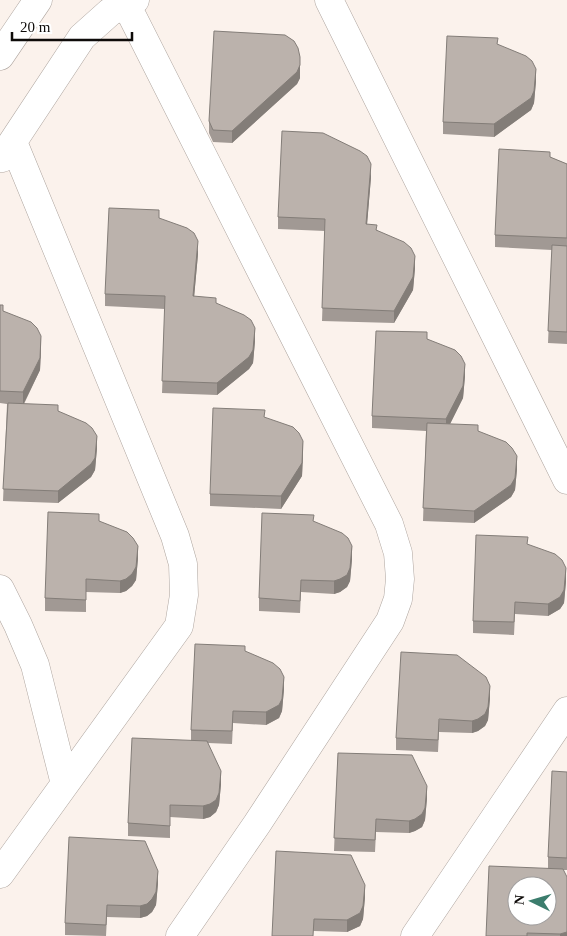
<svg xmlns="http://www.w3.org/2000/svg" width="567" height="936" font-family="'Times New Roman',serif">
  <style>
    .lines { fill: none; stroke-linecap: round; stroke-linejoin: round }
    .minor-casing { stroke: #aea59f; stroke-width: 29 }
    .minor { stroke: #fff; stroke-width: 28 }
    .wall { fill: #a19994 }
    .shaded-wall { fill: #837d78 }
    .building { fill: #bbb2ac; stroke: #837d78; fill-rule: evenodd }
  </style>
  <rect width="100%" height="100%" fill="#fbf2ec"/>
  <g class="lines">
    <defs>
      <path id="minor" d="M329,0l238,480
        M126,4l263,520 9,29 2,26 -2,20 -8,22 -133,203 -77,112
        M0,56l38,-56
        M2,158l80,-121 28,-25 25,-12
        M0,589l18,36 17,40 30,119
        M0,874l179,-248 5,-31 -1,-31 -8,-28 -162,-394
        M415,936l152,-225"/>
    </defs>
    <use href="#minor" class="minor-casing"/>
    <use href="#minor" class="minor"/>
  </g>
  <path class="wall" d="M498,44l38,37 -2,22 -3,7 -37,27 -51,-3v-12z
    M300,69v9l-3,6 -65,59 -19,-1 -4,-9v-12z
    M550,157l17,7v180l-19,-1 4,-93 -57,-3v-12z
    M371,177l-4,47 10,6 38,38 -2,22 -19,33 -72,-2 3,-90 -47,-2v-12z
    M159,218l39,36 -4,43 22,6 39,38 -2,22 -4,6 -32,26 -55,-2 3,-84 -60,-3v-12z
    M0,305l3,6 38,38 -1,21 -16,34 34,7 39,37 -2,22 -4,7 -33,26 -55,-2 4,-97 -7,-1z
    M427,339l38,37 -2,22 -13,26 28,7 39,38 -2,21 -4,7 -37,26 -51,-2 3,-90 -54,-3v-12z
    M265,418l38,36 -1,22 -21,33 -71,-3v-12z
    M99,521l39,37 -2,22 -4,6 -6,5 -6,2 -34,-1v20l-41,-1v-13z
    M314,522l38,37 -2,22 -3,6 -7,5 -6,2 -33,-2 -1,21 -41,-2v-13z
    M528,545l38,36 -2,22 -4,6 -12,7 -33,-2 -1,21 -41,-2v-12z
    M245,651l39,38 -2,22 -3,7 -13,7 -33,-2 -1,21 -24,-1 13,41 -2,21 -3,7 -6,5 -7,2 -33,-2v21l-42,-2v-13l63,-82v-11z
    M490,698l-2,22 -3,6 -7,5 -6,2 -33,-1 -1,20 -42,-2v-12z
    M338,753l89,45 -2,22 -3,7 -7,4 -6,2 -33,-1 -1,20 -41,-1z
    M567,772v98h-4l4,66h-81l62,-67v-12z
    M158,883l-2,22 -4,7 -5,4 -7,2 -33,-1 -1,19 -41,-1v-12z
    M365,897l-2,22 -3,7 -13,6 -33,-1 -42,5z"/>
  <path class="shaded-wall" d="M300,57v21l-3,6 -65,59v-12z
    M536,69v12l-2,22 -3,7 -37,27v-13z
    M371,164v13l-5,60v-13z
    M198,241v13l-5,55v-13z
    M415,256v12l-2,22 -19,33v-12z
    M255,328v13l-2,22 -4,6 -32,26v-12z
    M41,336v13l-1,21 -17,35v-13z
    M465,364v12l-2,22 -17,34v-13z
    M97,436v12l-2,22 -4,7 -33,26v-12z
    M303,441v13l-1,22 -21,33v-13z
    M517,456v13l-2,21 -4,7 -37,26v-12z
    M138,546v12l-2,22 -4,6 -6,5 -6,2v-12z
    M352,546v13l-2,22 -3,6 -7,5 -6,2v-13z
    M566,568v13l-2,22 -4,6 -12,7v-12z
    M284,677v12l-2,22 -3,7 -13,7v-13z
    M490,686v12l-2,22 -3,6 -7,5 -6,2v-12z
    M221,771v13l-2,21 -3,7 -6,5 -7,2v-13z
    M427,786v12l-2,22 -3,7 -7,4 -6,2v-12z
    M158,871v12l-2,22 -4,7 -5,4 -7,2v-12z
    M365,885v12l-2,22 -3,7 -13,6v-12z
    M567,932v4h-7v-2z"/>
  <path class="building" d="M214,31l71,4 9,6 4,7 2,9v8l-3,7 -65,59 -19,-1 -4,-9z
    M447,36l51,2 -1,6 29,12 6,5 4,8 -2,22 -3,7 -37,26 -51,-2z
    M282,131l41,2 37,18 7,5 4,8 -5,60 11,1 -1,5 28,12 7,6 4,8 -2,21 -19,34 -72,-3 3,-89 -47,-2z
    M499,149l51,3v5l17,7v74l-72,-3z
    M109,208l50,2v8l28,10 7,5 4,8 -5,55 23,2v5l28,12 7,5 4,8 -2,22 -4,7 -32,26 -55,-2 3,-85 -60,-2z
    M552,245l15,1v86l-19,-1z
    M0,305h3v6l28,11 6,6 4,8 -1,22 -17,34 -23,-1z
    M376,331l51,1v7l28,11 6,6 4,8 -2,22 -17,33 -74,-3z
    M8,403l50,2v6l28,12 6,5 5,8 -2,22 -4,6 -33,27 -55,-2z
    M213,408l52,2 -1,7 29,10 6,6 4,8 -1,22 -21,33 -71,-2z
    M427,423l51,2v6l28,11 6,6 5,8 -2,22 -4,7 -37,26 -51,-3z
    M48,512l51,2v7l28,11 6,6 5,8 -2,21 -4,7 -6,5 -6,2 -34,-2v21l-41,-2z
    M262,513l52,2 -1,6 29,12 6,5 4,8 -2,22 -3,7 -7,4 -6,2 -33,-1 -1,21 -41,-3z
    M476,535l52,2 -1,7 28,10 7,6 4,8 -2,22 -4,7 -12,7 -33,-2 -1,20 -41,-1z
    M195,644l50,2v5l28,12 7,6 4,8 -2,22 -3,6 -13,7 -33,-1 -1,20 -41,-1z
    M401,652l56,3 29,22 4,9 -2,21 -3,7 -7,5 -6,2 -33,-2 -1,21 -42,-2z
    M132,738l75,3 14,30 -2,22 -3,7 -6,4 -7,2 -33,-1v21l-42,-3z
    M338,753l74,2 15,31 -2,22 -3,6 -7,5 -6,2 -33,-2 -1,21 -41,-2z
    M552,771l15,1v86l-19,-1z
    M69,837l76,4 13,30 -2,21 -4,7 -5,5 -7,2 -33,-1 -1,20 -41,-2z
    M276,851l75,4 14,30 -2,21 -3,7 -13,7 -33,-1 -1,17h-41z
    M489,866l74,3 4,8v55l-7,2 -33,-1v3h-41zM517,886h30v30h-30z"/>
  <g transform="translate(532 901) rotate(275)"><circle r="24" fill="#ffffff" stroke="#9f9d9d"/>
  <path d="M0-4L9 19L0 12L-9 19Z" fill="#3c7d6d"/>
  <text y="-8" font-size="14" font-weight="bold" text-anchor="middle" fill="#0e0b09">N</text>
  </g>
  <path d="M12 32v8h120v-8" fill="none" stroke="#0e0b09" stroke-width="2.5"/>
  <text x="20" y="32" font-size="15" fill="#0e0b09" stroke="#ffffff" stroke-width="4" paint-order="stroke">20 m</text>
</svg>
